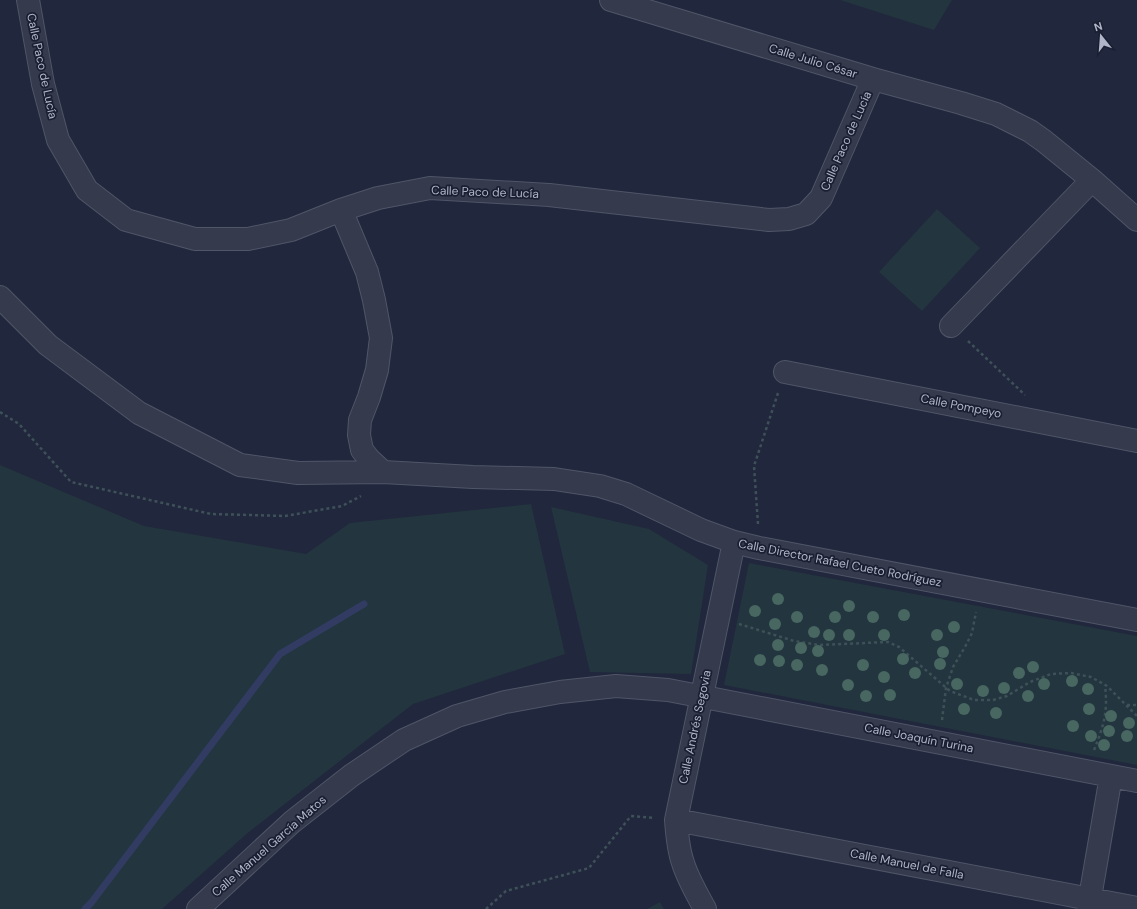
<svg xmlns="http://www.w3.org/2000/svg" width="1137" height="909" font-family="'DM Sans',sans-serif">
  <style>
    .green { fill: #23353e }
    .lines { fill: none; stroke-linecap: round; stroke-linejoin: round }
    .stream { stroke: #323c63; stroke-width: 7 }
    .street-casing { stroke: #505568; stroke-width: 24 }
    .path { stroke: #3e5158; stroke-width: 2.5; stroke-dasharray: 3 3; stroke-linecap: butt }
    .street { stroke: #353a4d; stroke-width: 22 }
    .tree { fill: #476760 }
    .labels { text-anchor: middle; stroke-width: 3.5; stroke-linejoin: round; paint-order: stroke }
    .street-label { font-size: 12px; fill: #b0b5c8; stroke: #1a1f32 }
  </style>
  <rect width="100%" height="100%" fill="#21273d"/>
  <path class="green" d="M840,0h112l-18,30z
    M937,209l43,39 -58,63 -43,-39z
    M0,465l144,61 162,28 44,-31 181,-19 34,150 -152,50 -163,127 -88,78h-162z
    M551,507l98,22 59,36 -17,109 -101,-2z
    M749,563l388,73v129l-413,-80z
    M660,902l4,7h-17z"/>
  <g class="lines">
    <path class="stream" d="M85,909l6,-6 189,-249 84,-50"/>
    <defs>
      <path id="street" d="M28,0l15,84 15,56 29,50 39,30 69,19h53l43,-9 50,-20 37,-12 52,-10 119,7 220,25 20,-1 17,-5 15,-16 52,-119
        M611,0l262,79 88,24 35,11 34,17 14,10 48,39 45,40
        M341,210l26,62 7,28 7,38 -4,32 -8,27 -9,23 -1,15 3,15 7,9 14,13
        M0,297l48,48 91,68 101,52 58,8 85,-1 90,5 81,2 46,7 26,8 75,36 33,12 25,6 378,72
        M951,326l141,-146
        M785,372l352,69
        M676,820l461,88
        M198,909l94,-87 60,-47 52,-35 53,-24 48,-14 55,-10 56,-6 52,4 469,91
        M705,909c-8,-15 -17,-30 -22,-46 -5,-14 -6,-29 -7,-43l58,-278
        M1088,909l23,-133"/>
    </defs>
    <use href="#street" class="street-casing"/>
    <path class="path" d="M968,341l57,54
      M0,412l19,12 52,58 140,32 74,2 57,-10 19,-10
      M758,524l-4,-58 24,-73
      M739,624l55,17 25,4 69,-3 11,5 51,44 24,9h19l14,-4 23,-14 21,-8 20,-1 20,4 16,9 30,30
      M1127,705h10
      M942,720l4,-32 7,-21 12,-20 7,-14 4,-21
      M1094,750c10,-25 14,-38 11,-65
      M486,909l20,-18 83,-23 42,-52 23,2"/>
    <use href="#street" class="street"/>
  </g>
  <g class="tree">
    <circle cx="778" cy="599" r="6"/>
    <circle cx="849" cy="606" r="6"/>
    <circle cx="755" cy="611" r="6"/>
    <circle cx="904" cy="615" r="6"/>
    <circle cx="797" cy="617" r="6"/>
    <circle cx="835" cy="617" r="6"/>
    <circle cx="873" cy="617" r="6"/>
    <circle cx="775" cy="624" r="6"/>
    <circle cx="954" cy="627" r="6"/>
    <circle cx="814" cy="632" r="6"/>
    <circle cx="829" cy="635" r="6"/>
    <circle cx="849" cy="635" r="6"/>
    <circle cx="884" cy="635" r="6"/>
    <circle cx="937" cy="635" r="6"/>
    <circle cx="778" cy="645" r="6"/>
    <circle cx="801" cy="648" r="6"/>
    <circle cx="818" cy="651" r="6"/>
    <circle cx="943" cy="652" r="6"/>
    <circle cx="903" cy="659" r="6"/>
    <circle cx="760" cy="660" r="6"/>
    <circle cx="779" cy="661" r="6"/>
    <circle cx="940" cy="664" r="6"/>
    <circle cx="797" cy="665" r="6"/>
    <circle cx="863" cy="665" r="6"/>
    <circle cx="1033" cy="667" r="6"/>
    <circle cx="822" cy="670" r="6"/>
    <circle cx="915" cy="673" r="6"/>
    <circle cx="1019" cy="673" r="6"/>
    <circle cx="884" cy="677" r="6"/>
    <circle cx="1072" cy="681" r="6"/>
    <circle cx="957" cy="684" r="6"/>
    <circle cx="1044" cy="684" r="6"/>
    <circle cx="848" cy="685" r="6"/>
    <circle cx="1004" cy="688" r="6"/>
    <circle cx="1088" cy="689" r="6"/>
    <circle cx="983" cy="691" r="6"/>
    <circle cx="890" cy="695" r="6"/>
    <circle cx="866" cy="696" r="6"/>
    <circle cx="1028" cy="696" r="6"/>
    <circle cx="964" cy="709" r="6"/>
    <circle cx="1089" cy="709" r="6"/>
    <circle cx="996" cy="713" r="6"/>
    <circle cx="1111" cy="716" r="6"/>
    <circle cx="1129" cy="723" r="6"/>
    <circle cx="1073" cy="726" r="6"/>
    <circle cx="1109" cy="731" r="6"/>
    <circle cx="1091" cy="736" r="6"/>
    <circle cx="1127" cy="736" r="6"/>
    <circle cx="1104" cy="745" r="6"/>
  </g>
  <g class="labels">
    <g class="street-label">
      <text transform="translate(813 61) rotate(17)" y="4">Calle Julio César</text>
      <text transform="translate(42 66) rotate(78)" y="4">Calle Paco de Lucía</text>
      <text transform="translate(846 141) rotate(-66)" y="4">Calle Paco de Lucía</text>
      <text transform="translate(485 192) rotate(2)" y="4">Calle Paco de Lucía</text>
      <text transform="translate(961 406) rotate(11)" y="4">Calle Pompeyo</text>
      <text transform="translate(840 563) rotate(11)" y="4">Calle Director Rafael Cueto Rodríguez</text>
      <text transform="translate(695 727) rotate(-78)" y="4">Calle Andrés Segovia</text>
      <text transform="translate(919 738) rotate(11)" y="4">Calle Joaquín Turina</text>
      <text transform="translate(269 846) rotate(-41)" y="4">Calle Manuel García Matos</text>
      <text transform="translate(907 864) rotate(11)" y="4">Calle Manuel de Falla</text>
    </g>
  </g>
  <g transform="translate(1101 36) rotate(343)" stroke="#1a1f32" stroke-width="3" paint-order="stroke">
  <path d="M0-3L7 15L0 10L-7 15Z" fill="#b0b5c8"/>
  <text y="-6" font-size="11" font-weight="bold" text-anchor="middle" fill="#b0b5c8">N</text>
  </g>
</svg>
